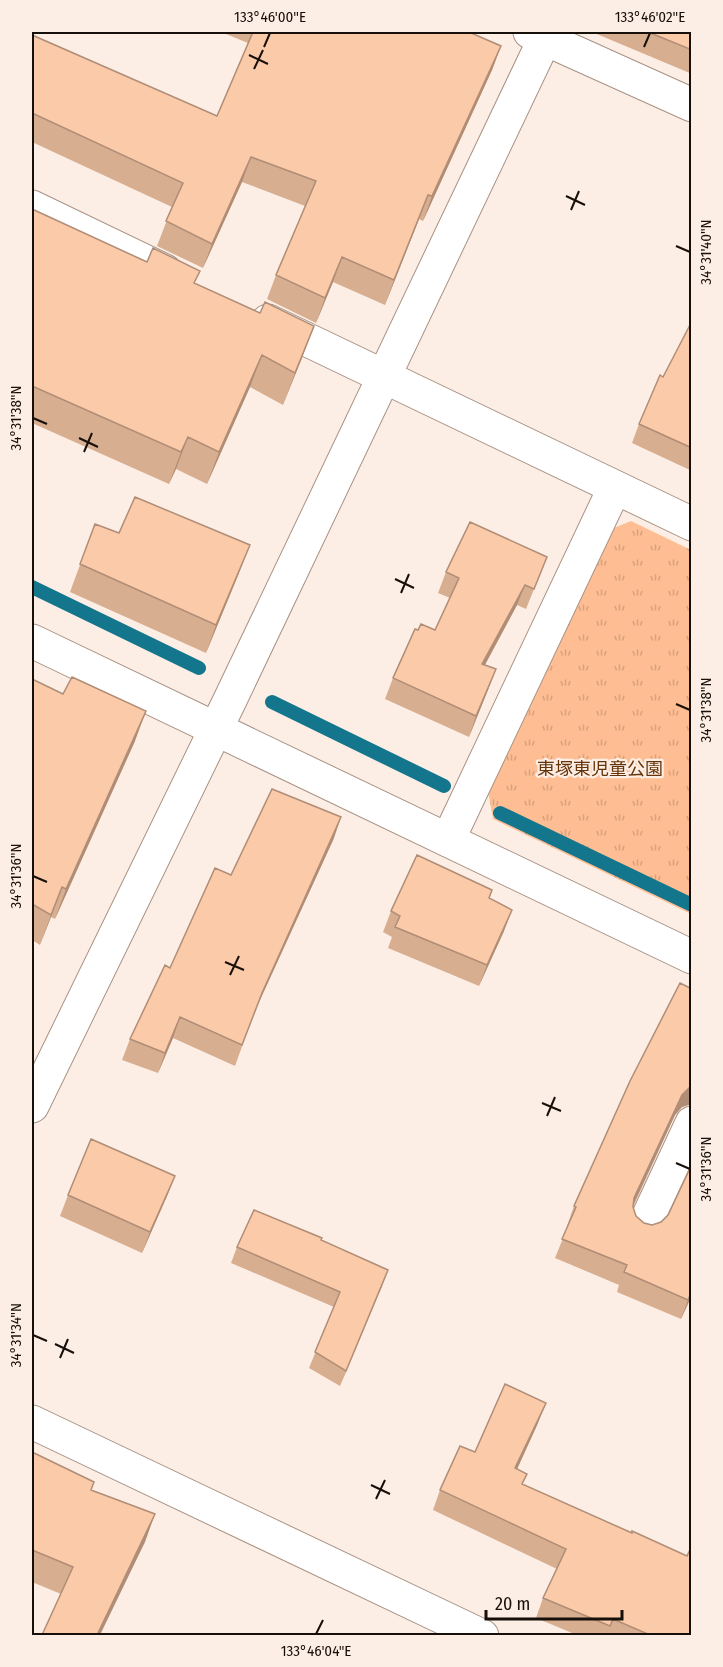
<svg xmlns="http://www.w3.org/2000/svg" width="723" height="1667" font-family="'Fira Sans Condensed','Noto Sans JP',sans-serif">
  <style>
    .park { fill: url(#park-tufts) }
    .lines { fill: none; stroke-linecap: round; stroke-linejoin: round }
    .stream { stroke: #14768c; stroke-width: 14 }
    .street-casing { stroke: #a89283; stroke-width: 35 }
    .secondary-casing { stroke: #a89283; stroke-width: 35 }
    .street { stroke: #fff; stroke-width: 33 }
    .secondary { stroke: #fff; stroke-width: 33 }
    .wall { fill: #d8ae91 }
    .shaded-wall { fill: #b08d76 }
    .building { fill: #fbcaa9; stroke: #b08d76; stroke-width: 1.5 }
    .ticks { fill: none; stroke: #170f09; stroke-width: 2 }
    .labels { text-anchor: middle; stroke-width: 4.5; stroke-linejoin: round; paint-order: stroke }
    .park-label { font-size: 18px; fill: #663409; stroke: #fdeee5 }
    .neatline { fill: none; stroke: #170f09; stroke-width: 2 }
    .ticks-label { font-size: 15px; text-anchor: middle; fill: #170f09 }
  </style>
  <defs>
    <pattern id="park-tufts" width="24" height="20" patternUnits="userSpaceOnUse" patternTransform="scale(1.5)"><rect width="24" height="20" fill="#febd92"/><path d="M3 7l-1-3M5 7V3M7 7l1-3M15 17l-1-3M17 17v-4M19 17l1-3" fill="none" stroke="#d9a17d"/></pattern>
  </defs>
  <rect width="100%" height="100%" fill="#fdeee5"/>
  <path class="park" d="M631,521l60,29v364l-198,-95 -5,-28 121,-261z"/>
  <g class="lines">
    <path class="stream" d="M32,587l167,81
      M272,702l172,84
      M500,813l192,92"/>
    <defs>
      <path id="street" d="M530,32l162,73
        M32,207l133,64
        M268,321l424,203
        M448,840l167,-353
        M644,1226l48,-103
        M32,1422l450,214"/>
      <path id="secondary" d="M32,641l660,316
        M32,1106l197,-404 319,-670"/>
    </defs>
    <use href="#street" class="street-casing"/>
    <use href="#secondary" class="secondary-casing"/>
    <use href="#street" class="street"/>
    <use href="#secondary" class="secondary"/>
  </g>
  <path class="wall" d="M221,32h248l32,14 -9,24 -69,151 -4,-2 -34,86 -52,-23 -17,41 -49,-24 9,-24 29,-69 -63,-24 -39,86 -46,-22 15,-39 -140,-65v-107l185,81 31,-73z
    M592,32h100v42z
    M32,209l228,104 54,13 -31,79 -33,-18 -43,97 -31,-15 -7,15 -137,-61z
    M692,321v150l-60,-28 7,-19z
    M95,524l24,9 120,40 -33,80 -136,-61z
    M547,557l-21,52 -9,-4 -32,60 11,4 -27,68 -84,-38 8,-21 25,-48h17l15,-32 -12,-5 8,-21z
    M32,679l103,62 -80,178 -4,-2 -11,28 -8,-5z
    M334,838l-80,175 -19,53 -62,-28 -15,35 -36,-13 8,-21 40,-71 61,-93z
    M492,890l-3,8 15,33 -25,55 -91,-38 4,-11 -9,-5 8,-21z
    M692,989v115l-10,3 -7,8 -42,92 3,9 56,79 -11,24 -64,-27 2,-7 -64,-27 13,-32h-1l7,-20z
    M175,1176l-8,20 -25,57 -82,-37 8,-21z
    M321,1240l61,46 -42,100 -31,-18 25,-61 -103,-44 6,-16z
    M538,1423l-21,46 6,16 169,150h-115l-41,-17 7,-20 14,-29 -124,-59 7,-20 35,-38z
    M32,1452l62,30 -3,8 54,52 -84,52 -29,-12z"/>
  <path class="shaded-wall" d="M501,46l-9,24 -69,151 9,-25z
    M251,157l-9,25 -39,86 9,-24z
    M428,195l-9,24 -34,86 9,-25z
    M342,257l-9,25 -17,41 9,-25z
    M314,326l-12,32 -19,47 12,-32z
    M262,355l-12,32 -43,97 12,-32z
    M188,437l-12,32 -7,15 12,-32z
    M250,545l-11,28 -33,80 10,-28z
    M525,585l-8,20 -43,80 8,-21z
    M496,669l-8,21 -19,47 7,-21z
    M146,711l-11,30 -80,178 11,-30z
    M341,817l-7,21 -80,175 8,-20z
    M62,887l-11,30 -11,28 11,-30z
    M512,910l-8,21 -25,55 8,-21z
    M180,1017l-7,21 -15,35 7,-20z
    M692,1087l-1,17 -9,3 -7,8 -48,103 7,-20 48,-103 7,-7z
    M175,1176l-8,20 -25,57 8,-21z
    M388,1270l-6,16 -42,100 6,-15z
    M692,1291v4l-11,24 7,-19z
    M546,1403l-8,20 -30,66 7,-21z
    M155,1514l-10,28 -45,93h-3z"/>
  <path class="building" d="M253,32h216l32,14 -69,150 -4,-1 -34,85 -52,-23 -17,41 -49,-23 40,-94 -65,-24 -39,87 -46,-23 17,-38 -151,-70v-78l185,81z
    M648,32h44v18z
    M32,209l115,53 6,-14 47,23 -6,12 66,30 5,-11 49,24 -19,47 -33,-18 -43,97 -31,-15 -7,15 -149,-66z
    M692,321v127l-53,-24 21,-49 3,2z
    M135,497l115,48 -34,80 -136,-61 15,-40 24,9z
    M470,522l77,35 -13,32 -9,-4 -43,79 14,5 -20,47 -83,-38 22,-49 3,1 3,-6 14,6 24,-52 -13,-6z
    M72,677l74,34 -80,178 -4,-2 -11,28 -19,-11v-225l31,15z
    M272,789l69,28 -79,176 -20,52 -62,-28 -15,36 -35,-14 35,-74 5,3 45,-100 16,7z
    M417,855l75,35 -3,8 23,12 -25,55 -92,-38 5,-11 -9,-5z
    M680,983l12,6v98l-3,1 -7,7 -48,103 -1,9 3,9 8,7 8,2 9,-3 7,-7 24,-51v127l-4,9 -64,-28 3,-7 -65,-26 14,-32 -2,-1 56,-125z
    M91,1139l84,37 -25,56 -82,-37z
    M254,1210l68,28 -1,2 67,30 -42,101 -31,-19 25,-60 -103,-45z
    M505,1384l41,19 -31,65 12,6 -5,10 110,49v-2l55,25 5,-11v90h-42l-37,-16 -3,7 -67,-28 23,-49 -126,-59 20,-44 15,6z
    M32,1452l62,30 -3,8 64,24 -58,121h-55l31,-68 -41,-17z"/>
  <path class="ticks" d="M264,47l6,-14M644,47l6,-14M249,55l19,9M254,69l9,-19M566,196l19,9M571,210l8,-19M676,246l14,6M33,418l14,6M79,438l19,9M84,452l8,-19M395,579l19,9M401,593l8,-19M676,704l14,6M33,876l14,6M225,962l19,8M230,975l9,-19M542,1103l19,8M547,1116l8,-19M676,1163l14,6M33,1335l14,6M55,1344l19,9M60,1358l8,-19M371,1485l19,9M376,1499l9,-19M316,1634l7,-14"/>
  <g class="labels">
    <g class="park-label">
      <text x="600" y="775">東塚東児童公園</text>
    </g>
  </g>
  <rect width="723" height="1667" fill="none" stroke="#fdeee5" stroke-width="66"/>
  <path d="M486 1610v9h136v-9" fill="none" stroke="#170f09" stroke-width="3"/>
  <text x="495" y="1610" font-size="18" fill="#170f09" stroke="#fdeee5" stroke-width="4.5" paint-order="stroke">20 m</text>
  <rect x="33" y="33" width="657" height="1601" class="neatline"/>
  <g class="ticks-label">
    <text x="270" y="22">133°46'00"E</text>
    <text x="650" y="22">133°46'02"E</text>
    <text transform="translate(706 252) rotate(-90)" y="5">34°31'40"N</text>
    <text transform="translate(16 418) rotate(-90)" y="5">34°31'38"N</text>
    <text transform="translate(706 710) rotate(-90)" y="5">34°31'38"N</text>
    <text transform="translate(16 876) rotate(-90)" y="5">34°31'36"N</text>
    <text transform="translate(706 1169) rotate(-90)" y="5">34°31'36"N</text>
    <text transform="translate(16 1335) rotate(-90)" y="5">34°31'34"N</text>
    <text x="316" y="1656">133°46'04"E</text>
  </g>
</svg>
